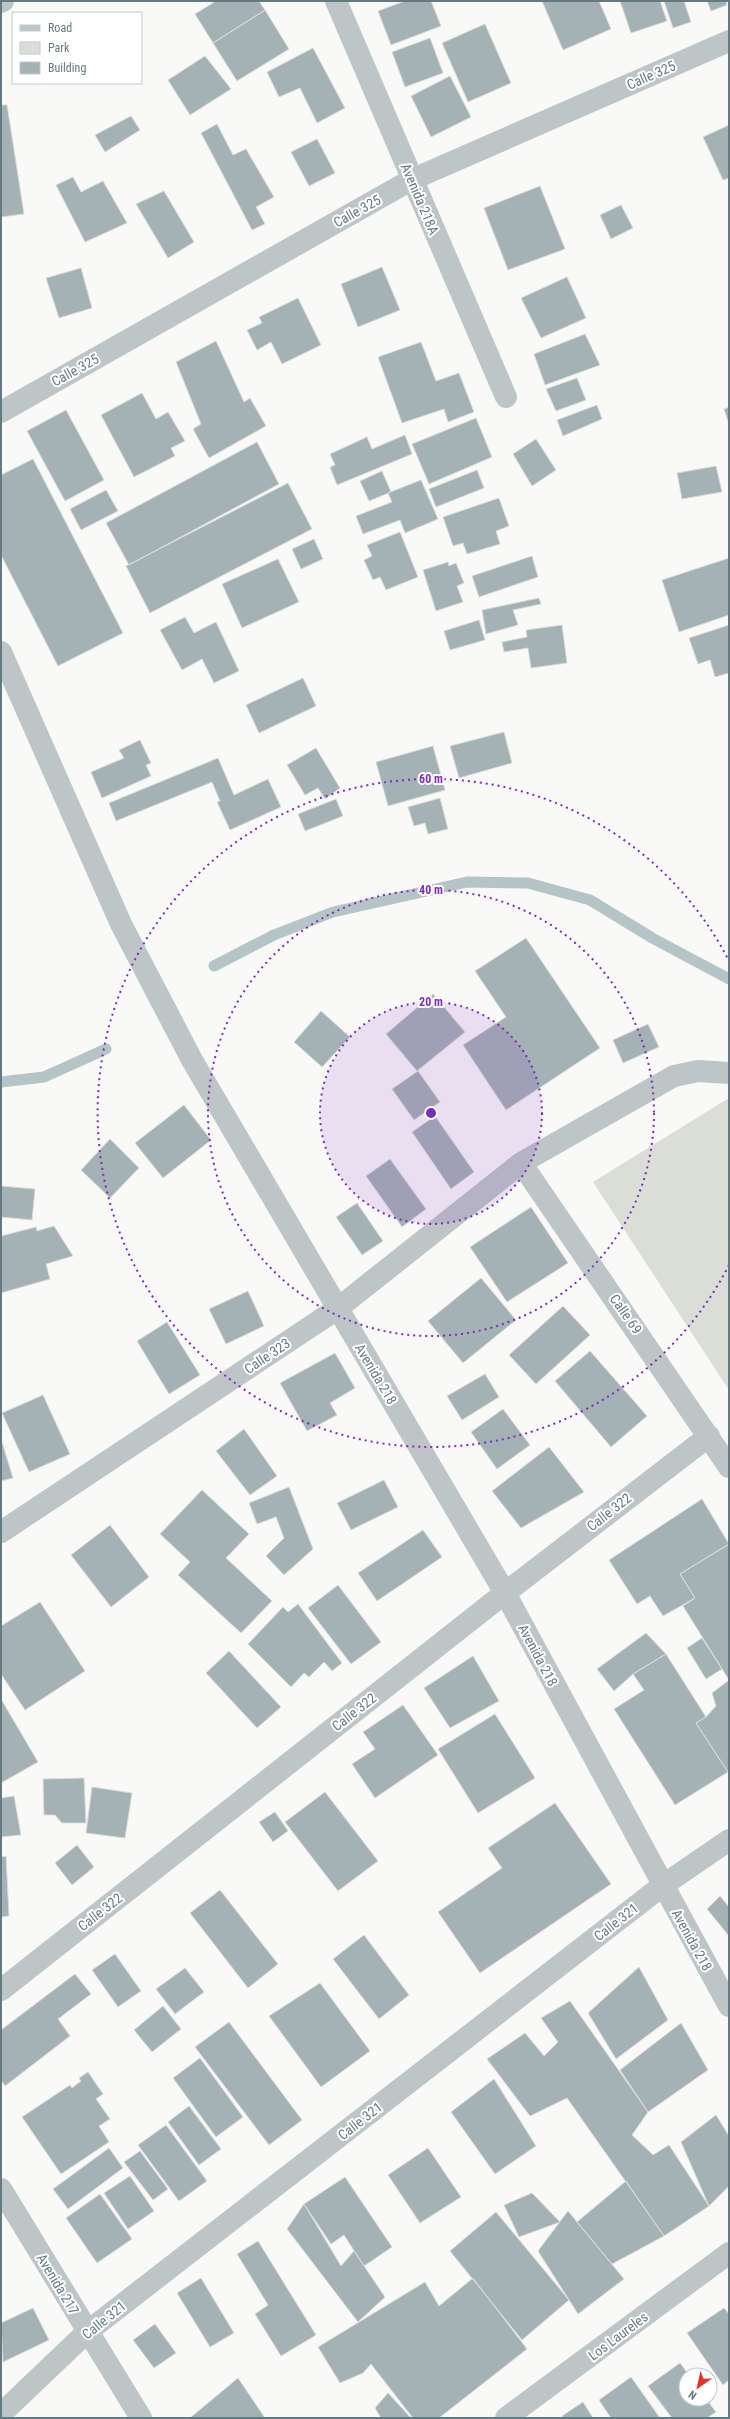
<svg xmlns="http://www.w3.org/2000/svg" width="730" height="2419" font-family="'Roboto Condensed',sans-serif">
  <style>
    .green { fill: #daded6 }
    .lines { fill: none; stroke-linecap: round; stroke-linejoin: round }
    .stream { stroke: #b5c5c7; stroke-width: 11 }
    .building { fill: #a4b1b5; stroke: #dbdbd9 }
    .minor { stroke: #bdc5c7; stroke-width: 22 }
    .ring { fill: none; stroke: #7b2cbf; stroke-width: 2; stroke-dasharray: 2 4 }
    .labels { text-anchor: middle; stroke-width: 4; stroke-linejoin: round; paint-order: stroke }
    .street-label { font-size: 14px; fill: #647a82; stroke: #fff }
    .centre { fill: #7b2cbf; stroke: #fff; stroke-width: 2 }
    .ring-label { font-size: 12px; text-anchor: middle; font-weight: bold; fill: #7b2cbf; stroke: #fff; stroke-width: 4; stroke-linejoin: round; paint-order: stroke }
  </style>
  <rect width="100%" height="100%" fill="#f9f9f7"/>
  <path class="green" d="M729,1098v292l-136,-208z"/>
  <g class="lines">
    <path class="stream" d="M214,966l60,-31 59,-23 134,-30 61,1 62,17 64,39 75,40
      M1,1082l43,-5 62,-28"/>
  </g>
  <path class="building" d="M216,1h43l6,9 -52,33 -18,-29z
    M405,1h26l10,25 -50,19 -13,-34z
    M542,1h57l12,28 -48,21z
    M620,1h40l7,20 -36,12z
    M664,1h20l7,21 -18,6z
    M707,1h19l1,4 -16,6z
    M265,10l24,39 -52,32 -24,-38z
    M485,24l26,59 -43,19 -26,-59z
    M430,38l13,35 -38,14 -13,-35z
    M313,48l32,60 -28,15 -17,-35 -21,9 -12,-25z
    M205,56l26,33 -41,26 -22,-35z
    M450,76l21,41 -40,20 -20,-41z
    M1,105h6l17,109 -23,3z
    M131,116l9,14 -35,22 -10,-17z
    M217,124l16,31 13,-6 28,48 -18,10 9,17 -13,6 -51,-97z
    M729,125v53l-6,2 -20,-43z
    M317,139l18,34 -26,13 -18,-34z
    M73,177l8,15 22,-11 24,42 -42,19 -29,-57z
    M540,186l25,63 -57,21 -24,-62z
    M164,191l30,51 -26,16 -32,-54z
    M621,205l12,23 -22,11 -11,-24z
    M382,267l18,43 -42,17 -17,-43z
    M81,268l11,40 -33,10 -13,-40z
    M567,277l19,41 -45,20 -20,-40z
    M298,298l23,47 -39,19 -11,-22 -14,8 -10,-20 15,-7 -3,-6z
    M585,334l15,31 -55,20 -11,-31z
    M216,341l28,61 6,-4 16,28 -57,32 -16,-29 8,-5 -25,-62z
    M421,342l15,39 23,-8 15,39 -26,10 -4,-13 -42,14 -24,-66z
    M577,378l9,22 -30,11 -10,-22z
    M142,393l14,26 12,-7 17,29 -14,7 4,8 -41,21 -33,-62z
    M597,405l5,14 -39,17 -6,-16z
    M729,407v17l-5,-15z
    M66,410l38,70 -39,21 -38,-70z
    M476,418l16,39 -63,27 -17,-40z
    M405,435l7,19 -75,31 -7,-18 5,-2 -5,-11 37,-17 5,12z
    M536,439l20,31 -24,16 -19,-32z
    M257,442l22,42 -150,81 -23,-42z
    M33,459l90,174 -65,33 -57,-111v-80z
    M716,466l6,26 -40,7 -5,-26z
    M477,470l7,18 -48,19 -7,-18z
    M382,471l9,21 -22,9 -9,-20z
    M421,480l17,39 -33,14 -5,-13 -37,14 -7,-18 36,-14 -4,-9z
    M288,483l24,46 -162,84 -24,-47z
    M106,490l12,21 -37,19 -11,-21z
    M499,498l10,28 -13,5 4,13 -33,10 -4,-11 -10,3 -10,-29z
    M400,532l18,45 -32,13 -6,-13 -7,3 -9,-20 8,-4 -5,-11z
    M314,539l9,20 -22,10 -9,-20z
    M532,556l6,21 -59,20 -7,-21z
    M729,558v57l-50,17 -17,-52z
    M278,559l21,43 -57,26 -20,-44z
    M448,562l1,4 7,-3 8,20 -7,3 6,16 -27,9 -13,-41z
    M539,598l2,6 -28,6 5,15 -32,9 -4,-24z
    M185,617l9,16 22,-11 23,49 -25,12 -12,-24 -20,11 -22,-40z
    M479,620l6,20 -35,10 -6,-19z
    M562,625l5,38 -36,5 -3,-20 -24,4 -2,-10 25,-5 -1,-7z
    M729,625v48l-14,4 -5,-17 -12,4 -9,-26z
    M303,678l13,28 -57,27 -13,-28z
    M504,732l8,31 -53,15 -9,-32z
    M140,740l11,23 -5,2 5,11 -49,22 -11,-26 33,-14 -5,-8z
    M433,746l12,44 -57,16 -12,-44z
    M316,748l24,40 -15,11 -7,-11 -13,7 -18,-30z
    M218,758l16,37 34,-16 13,28 -51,23 -13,-28 3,-1 -8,-19 -96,39 -7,-18z
    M440,798l8,31 -20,5 -3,-11 -11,3 -6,-19z
    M336,799l7,17 -38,15 -7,-17z
    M526,938l74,110 -94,62 -43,-65 43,-28 -31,-46z
    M433,994l32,38 -48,39 -31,-37z
    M321,1011l29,26 -28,30 -28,-25z
    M648,1024l11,23 -36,16 -10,-23z
    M418,1071l22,31 -26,18 -22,-31z
    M184,1105l27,35 -48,38 -28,-35z
    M435,1116l39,56 -23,17 -39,-57z
    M110,1139l29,29 -29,30 -29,-28z
    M390,1159l36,50 -24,18 -36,-51z
    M1,1186l34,3 -3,31 -31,-3z
    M357,1203l26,38 -21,14 -26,-38z
    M531,1207l37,56 -61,39 -37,-55z
    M54,1226l19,30 -27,8 4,15 -49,14v-57l35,-9 1,4z
    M481,1278l35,42 -53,43 -35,-42z
    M248,1291l16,35 -38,18 -17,-35z
    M563,1306l27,29 -54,49 -27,-29z
    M167,1322l33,53 -31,19 -32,-53z
    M590,1351l57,65 -36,31 -56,-66z
    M335,1353l20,35 -25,15 7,12 -30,16 -27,-48z
    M485,1374l14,23 -37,23 -15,-24z
    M43,1395l27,59 -41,18 -27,-59z
    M503,1409l27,36 -33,24 -26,-37z
    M244,1429l33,47 -27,19 -34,-44z
    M1,1439l12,39 -12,3z
    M549,1447l35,45 -63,36 -29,-37z
    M384,1480l14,27 -47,23 -14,-27z
    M289,1487l24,62 -29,26 -18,-19 18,-18 -8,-21 -19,7 -8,-21z
    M202,1490l47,44 -23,24 46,43 -31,32 -63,-58 12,-13 -30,-28z
    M702,1499l27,45 -49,30 15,24 -32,18 -13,-20 -13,8 -28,-44z
    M110,1525l39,52 -38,30 -40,-52z
    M423,1530l19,27 -65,44 -19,-28z
    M729,1544v136l-46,-74 12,-8 -15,-24z
    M338,1585l43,57 -30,22 -43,-56z
    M40,1602l45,69 -60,39 -24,-36v-48z
    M298,1604l44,59 -10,8 -8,-9 -15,15 -5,-4 -13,14 -43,-43 35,-37 5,5z
    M646,1633l20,21 -33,20 -19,17 -17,-22z
    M702,1638l20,31 -16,10 -19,-31z
    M229,1651l52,56 -24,21 -51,-55z
    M666,1654l40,63 -10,6 32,49 -53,33 -61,-96 30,-19 -11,-16z
    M473,1656l26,45 -49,27 -26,-40z
    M729,1680v91l-1,1 -32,-49 10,-6 10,-11 -4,-13z
    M1,1699l37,63 -37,21z
    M403,1705l35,50 -63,43 -23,-34 23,-15 -12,-17z
    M495,1714l40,64 -57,35 -40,-64z
    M84,1778l2,45h-24l-7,-8h-11l-1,-36z
    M92,1787l40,6 -7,45 -39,-5z
    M325,1792l53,69 -40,30 -53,-69z
    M14,1796l7,39 -20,2v-39z
    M555,1803l56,81 -131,89 -42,-61 64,-44 -14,-20z
    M275,1812l13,19 -15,11 -14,-20z
    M77,1845l17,22 -22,18 -17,-22z
    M6,1856l3,60 -8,1v-60z
    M220,1890l58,74 -30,24 -58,-75z
    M720,1896l9,11v29l-22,-27z
    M364,1935l45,60 -30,24 -46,-60z
    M115,1954l26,37 -23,16 -26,-37z
    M639,1967l29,53 -52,39 -28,-46z
    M185,1968l19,24 -29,22 -19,-25z
    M75,1974l16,20 -33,25 12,17 -65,50 -4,-6v-50z
    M320,1983l50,68 -49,36 -52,-71z
    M570,2001l78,111 -16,23 21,20 16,-10 40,61 -45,30 -97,-138 -37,18 -43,-57 38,-26 19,23 14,-14 -17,-24z
    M163,2006l18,23 -29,23 -18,-22z
    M229,2022l73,98 -33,25 -74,-98z
    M681,2023l27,47 -60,42 -28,-42z
    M200,2058l43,59 -27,20 -43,-59z
    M88,2072l15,22 -7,5 14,20 -11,7 10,16 -48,32 -39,-57 48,-32 2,3 9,-7 -2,-3z
    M494,2079l42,67 -41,28 -44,-62z
    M189,2106l32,43 -22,16 -31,-43z
    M716,2115l13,21v50l-20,20 -28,-64z
    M166,2125l41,56 -28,20 -41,-56z
    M109,2148l14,20 -55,41 -15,-20z
    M428,2148l33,49 -41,26 -32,-48z
    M140,2151l28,38 -15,11 -29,-38z
    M130,2176l24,35 -26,18 -24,-36z
    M345,2177l47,70 -28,19 -20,-31 -13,9 -27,-40z
    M626,2181l38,55 -52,28 -35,-42z
    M532,2193l28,29 -41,15 -15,-32z
    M100,2194l32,45 -35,24 -31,-45z
    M304,2204l37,62 13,-15 31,46 -27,25 -71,-93z
    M568,2211l56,68 -46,35 -40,-63z
    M496,2212l73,88 -47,40 -72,-89z
    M258,2241l58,94 -35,21 -26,-42 13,-9 -31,-51z
    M201,2278l33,55 -24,14 -33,-54z
    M473,2278l54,71 -88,69h-26l-42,-54 -8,9 -23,10 -22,-36 107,-65 14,24z
    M33,2308l16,32 -46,22 -2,-39z
    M724,2308l5,6v66l-6,5 -36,-52z
    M155,2324l21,29 -22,15 -21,-28z
    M680,2363l9,12h-3v24h20l10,13 -9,6h-35l-24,-32z
    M631,2377l29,41h-49l-12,-18z
    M238,2378l27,40h-75z
    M388,2393l23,25h-30l-6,-10z
    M583,2402l10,16h-30l-1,-2z"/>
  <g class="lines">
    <path class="minor" d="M336,1l170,396
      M1,2l2,-1
      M1,412l410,-232 318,-139
      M1,652l120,272 71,136 313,533 224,413
      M521,1163l208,304
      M1,1532l336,-223 184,-146 153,-87 24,-5 31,2
      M1,1990l504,-397 204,-157
      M1,2189l140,229
      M1,2414l86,-82 575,-446 67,-46
      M506,2418l223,-165"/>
  </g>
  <circle cx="431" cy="1113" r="111" fill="#7b2cbf" fill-opacity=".12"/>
  <g class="ring">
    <circle cx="431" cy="1113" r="111"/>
    <circle cx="431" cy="1113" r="223"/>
    <path d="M729 1265A334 334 0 1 1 729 961"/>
  </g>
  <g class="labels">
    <g class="street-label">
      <text transform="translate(651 75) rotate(-24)" y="5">Calle 325</text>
      <text transform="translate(420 199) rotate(67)" y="5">Avenida 218A</text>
      <text transform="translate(357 211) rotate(-29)" y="5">Calle 325</text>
      <text transform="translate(75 370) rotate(-29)" y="5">Calle 325</text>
      <text transform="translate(626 1314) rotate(55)" y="5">Calle 69</text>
      <text transform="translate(267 1356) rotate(-34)" y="5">Calle 323</text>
      <text transform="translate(376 1374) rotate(59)" y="5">Avenida 218</text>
      <text transform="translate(609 1512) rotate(-38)" y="5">Calle 322</text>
      <text transform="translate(538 1655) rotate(62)" y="5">Avenida 218</text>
      <text transform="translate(354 1712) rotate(-38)" y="5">Calle 322</text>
      <text transform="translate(100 1912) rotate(-38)" y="5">Calle 322</text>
      <text transform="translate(616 1922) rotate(-38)" y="5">Calle 321</text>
      <text transform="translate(692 1940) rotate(61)" y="5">Avenida 218</text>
      <text transform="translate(360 2121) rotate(-38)" y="5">Calle 321</text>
      <text transform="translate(58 2284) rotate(59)" y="5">Avenida 217</text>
      <text transform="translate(104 2320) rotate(-39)" y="5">Calle 321</text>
      <text transform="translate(618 2336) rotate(-37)" y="5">Los Laureles</text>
    </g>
  </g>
  <circle cx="431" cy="1113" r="6" class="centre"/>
  <g class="ring-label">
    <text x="431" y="783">60 m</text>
    <text x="431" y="894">40 m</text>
    <text x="431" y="1006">20 m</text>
  </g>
  <rect width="730" height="2419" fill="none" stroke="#647a82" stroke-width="4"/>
  <rect x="12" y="12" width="130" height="72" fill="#ffffff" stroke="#c1cacd"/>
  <rect x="20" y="25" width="20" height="6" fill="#bdc5c7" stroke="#c1cacd"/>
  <text x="48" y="32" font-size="12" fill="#647a82">Road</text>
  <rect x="20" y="42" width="20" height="12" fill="#daded6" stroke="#c1cacd"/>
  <text x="48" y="52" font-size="12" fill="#647a82">Park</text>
  <rect x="20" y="62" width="20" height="12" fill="#a4b1b5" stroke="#c1cacd"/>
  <text x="48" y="72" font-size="12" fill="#647a82">Building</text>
  <g transform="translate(698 2387) rotate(214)"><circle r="19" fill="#ffffff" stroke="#c1cacd"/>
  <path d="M0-3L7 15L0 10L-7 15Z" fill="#e3342c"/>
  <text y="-6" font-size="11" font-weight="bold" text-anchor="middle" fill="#647a82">N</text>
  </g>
</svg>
